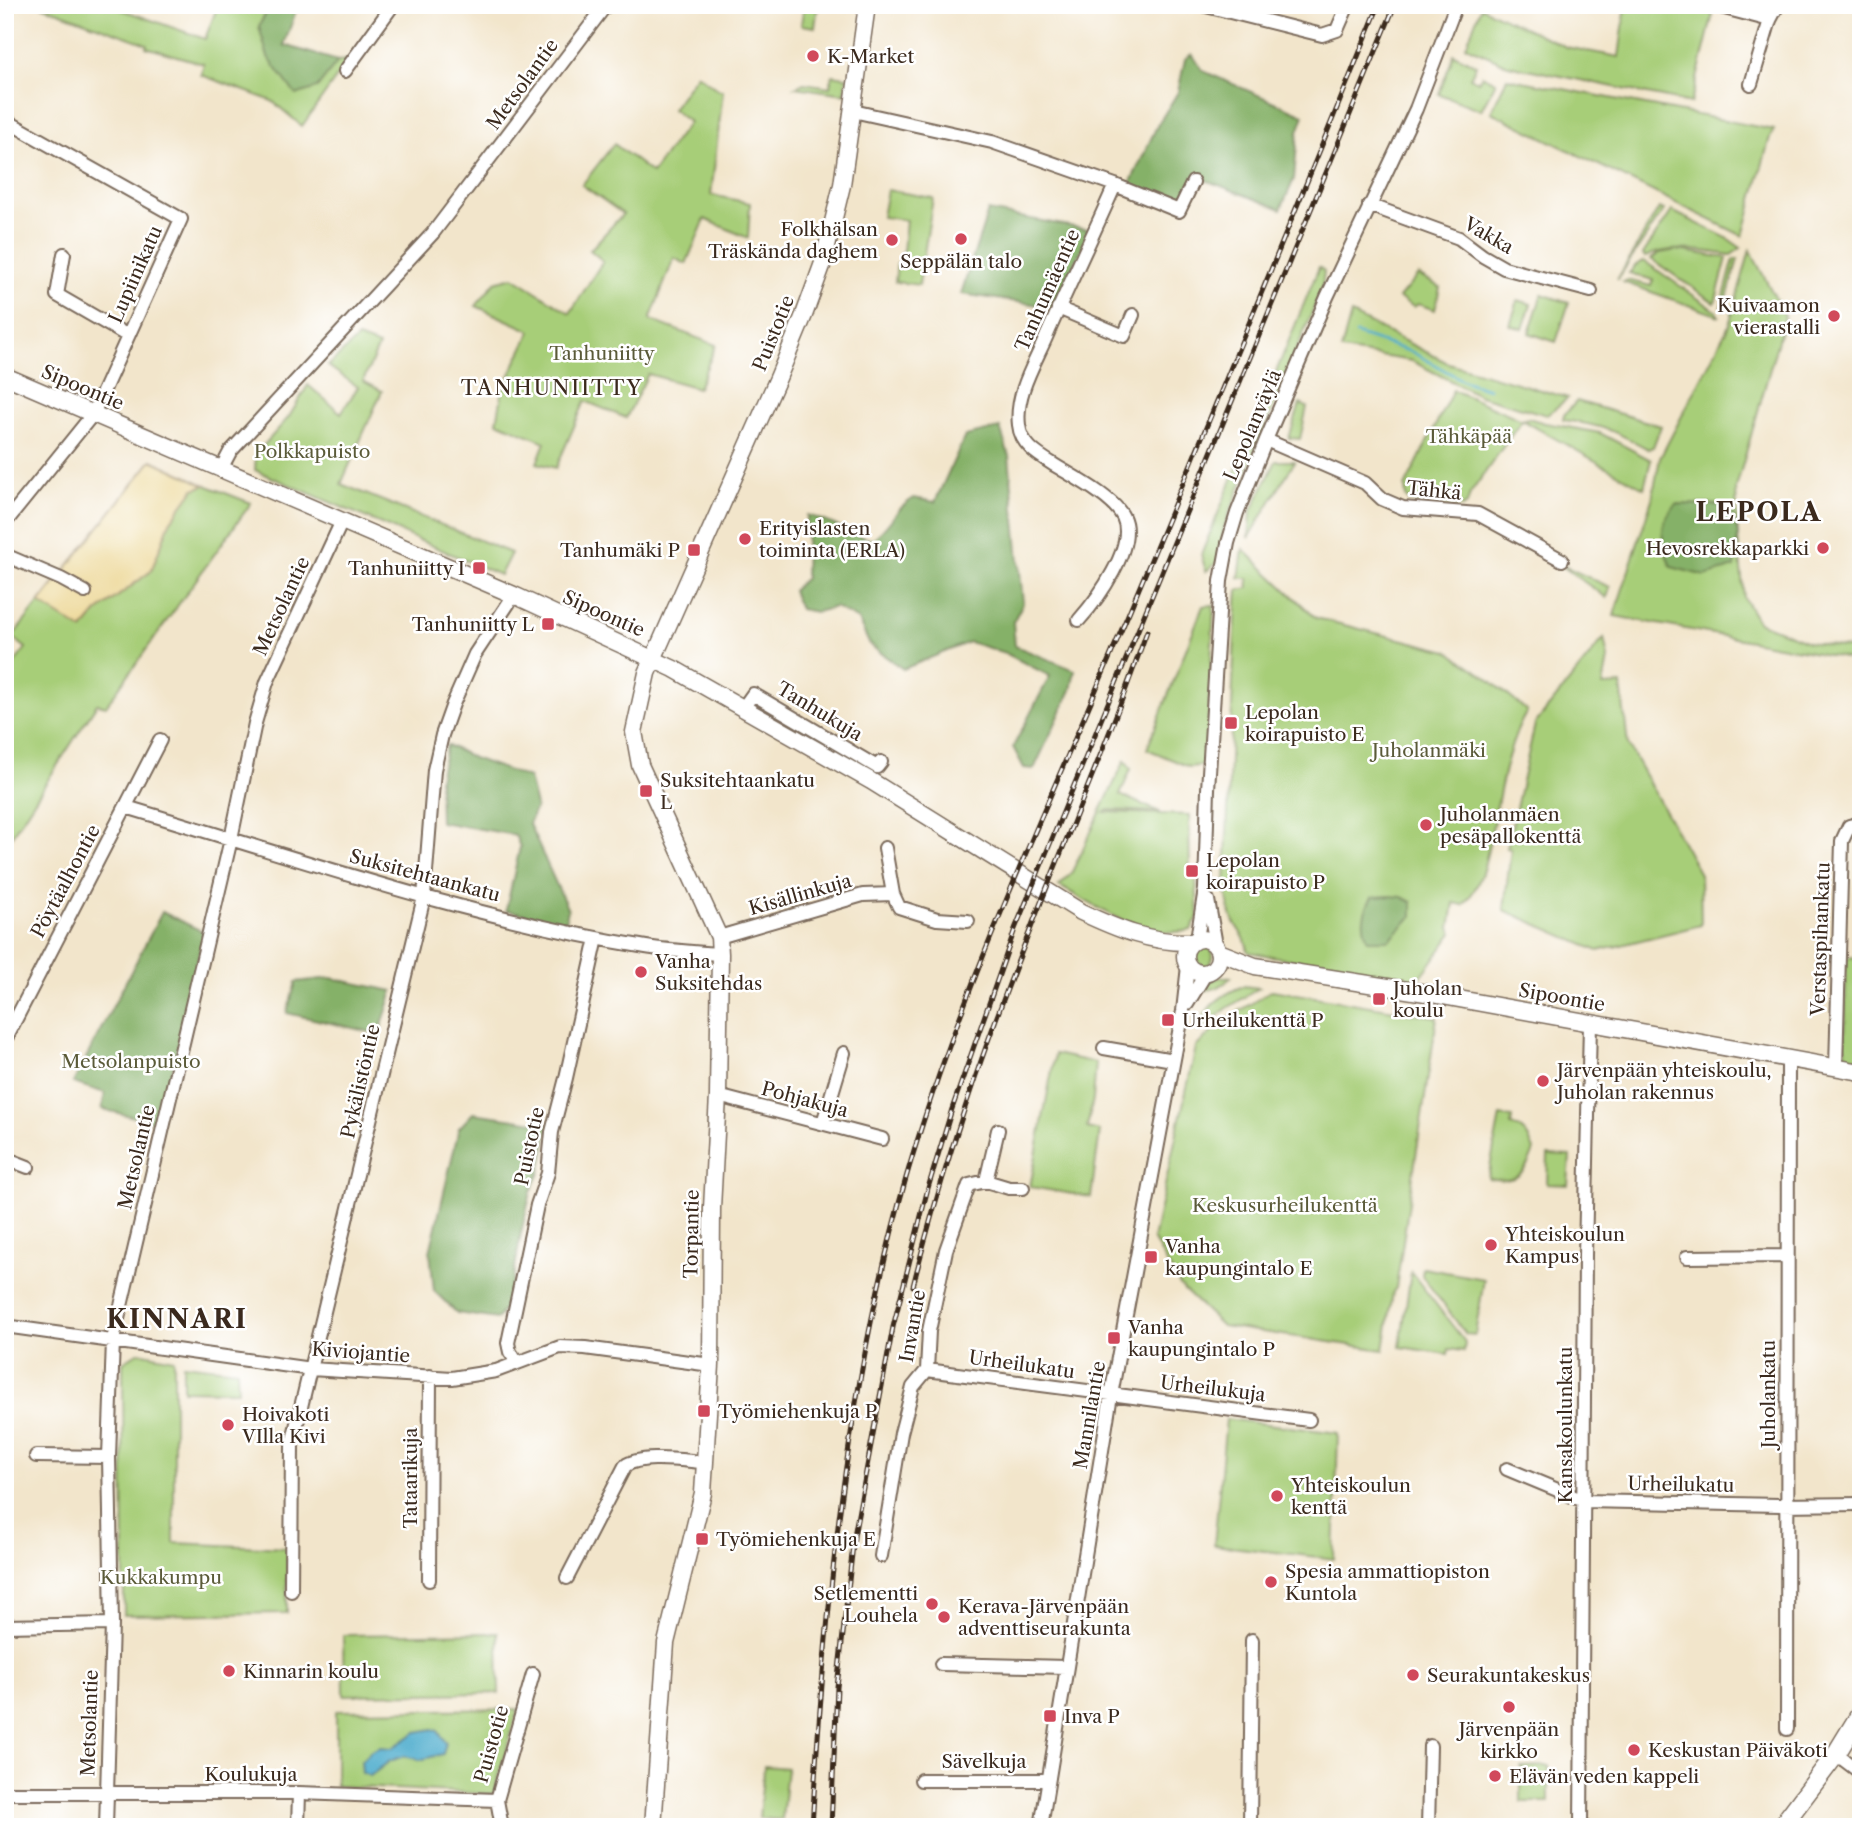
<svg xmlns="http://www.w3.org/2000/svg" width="1866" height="1832" font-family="'Libre Caslon Text',serif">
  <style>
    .green { fill: #a7ce78; stroke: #717c4b; stroke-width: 2 }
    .forest { fill: #85b168; stroke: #606e43; stroke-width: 2 }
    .sand { fill: #eeda9e; stroke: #94825e; stroke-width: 2 }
    .water { fill: #50adce; stroke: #466c76; stroke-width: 2 }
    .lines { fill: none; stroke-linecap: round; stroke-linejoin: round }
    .stream { stroke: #50adce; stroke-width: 2.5 }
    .minor-casing { stroke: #7b6b5b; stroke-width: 16 }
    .tertiary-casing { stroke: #7b6b5b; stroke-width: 19 }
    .secondary-casing { stroke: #7b6b5b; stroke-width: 21 }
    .minor { stroke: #fff; stroke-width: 12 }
    .tertiary { stroke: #fff; stroke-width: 16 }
    .secondary { stroke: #fff; stroke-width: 18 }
    .rail-casing { stroke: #3b2a1e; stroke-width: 5 }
    .rail { stroke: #fff; stroke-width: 2.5; stroke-dasharray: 8; stroke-linecap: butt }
    .poi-dot { fill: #d1495b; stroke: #fff; stroke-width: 2.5 }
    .labels { text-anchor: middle; stroke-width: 5; stroke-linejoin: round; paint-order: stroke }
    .poi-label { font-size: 19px; fill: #3b2a1e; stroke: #fff; text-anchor: start }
    .street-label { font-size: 19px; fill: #3b2a1e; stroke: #fff }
    .park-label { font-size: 19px; fill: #5b5b39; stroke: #fff }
    .neighbourhood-label { font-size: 21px; letter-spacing: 2px; fill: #3b2a1e; stroke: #fff }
    .district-label { font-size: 26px; font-weight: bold; letter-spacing: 2px; fill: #3b2a1e; stroke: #fff }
  </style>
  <rect width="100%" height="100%" fill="#fff"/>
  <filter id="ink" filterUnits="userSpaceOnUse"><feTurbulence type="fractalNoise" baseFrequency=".0143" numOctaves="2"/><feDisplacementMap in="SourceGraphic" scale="14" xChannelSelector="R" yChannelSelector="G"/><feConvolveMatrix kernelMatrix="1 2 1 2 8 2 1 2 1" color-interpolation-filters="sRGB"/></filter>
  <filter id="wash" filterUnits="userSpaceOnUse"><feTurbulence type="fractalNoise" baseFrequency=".00686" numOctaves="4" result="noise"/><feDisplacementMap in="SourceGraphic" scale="28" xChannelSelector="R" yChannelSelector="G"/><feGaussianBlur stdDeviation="1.57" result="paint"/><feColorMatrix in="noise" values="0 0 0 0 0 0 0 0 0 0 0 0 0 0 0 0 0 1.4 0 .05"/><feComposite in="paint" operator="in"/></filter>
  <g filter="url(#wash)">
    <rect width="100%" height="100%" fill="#f2e5cb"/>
    <path class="green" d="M39,5h70l96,34 13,-34h52l-11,21 9,31 49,31 21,-27 11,-1 -47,66 -30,-25 -71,-26 3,-11 -58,-17 1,-3z
      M804,5h14l-3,22 -14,-2z
      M1626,5h53l34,9 -22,89 -183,-38 -42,-19 15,-39 85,40 53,10z
      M1454,54l22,11 -6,13 8,4 4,-7 14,7 -15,28 -42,-16z
      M697,74l20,15 6,2 -12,104 39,8 -2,35 -43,-19 -19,45 -12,-6 -24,62 66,25 -18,43 -50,-14 -22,44 -41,-17 -29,67 -19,-5 8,-21 -48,-20 6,-33 28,-58 -55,-25 19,-24 18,-5 57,36 33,-52 -13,-11 33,-36 -41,-29 32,-41 38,29 37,-51 -17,-13z
      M832,75l15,2 -2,17 -50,-7 9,-4 26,4z
      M1507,78l267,52 -4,7 -27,99 -252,-124z
      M887,190l46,8 -14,87 -24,-3 2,-19h5l4,-43 -24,-3z
      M1659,208l5,2 -47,70z
      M1672,211l55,27 14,10 -10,7c-30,-4 -58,-11 -86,2l-2,-3z
      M1677,250l50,8 -12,45 -64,-44 9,-6z
      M1750,250l35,66 -49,172 2,50 6,60 14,24 50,20 53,8v11l-247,-45 38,-117 8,-41 69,-133z
      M1734,259h4l-14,50 -3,-2z
      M1644,261l72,50 3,5 -96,-34 4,-2 24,6 2,-6 -24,-7 7,-8z
      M1319,267l5,4 -2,17 -98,239 -7,36 -11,8 -5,-16z
      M1418,275l22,12 -5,23 -17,-6 -4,3 -15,-9z
      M1542,294l27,9 -13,39 -27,-9z
      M1518,300l13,4 -8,25 -13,-4z
      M1351,314l97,49 120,35 -21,17 -67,-19 -68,-35 -71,-11z
      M358,338l21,8 -16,35 19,10 -41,93 170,69 -11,22 -245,-105 1,-16 33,-37 19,-32 33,28 17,-26 -30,-21z
      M1453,390l69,30 6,-2 17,5 55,10 51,27 -7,28 -122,-68 -52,74 -3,10 -5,3 -52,-5 -4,-4 -1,-11z
      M1577,401l84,25 -8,21 -5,2c-33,-18 -46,-24 -85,-29l1,-5z
      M1300,404l7,3 -7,32 -11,-1z
      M1276,461h19l-46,77 2,-26z
      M205,485l46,18 -145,203 -9,-2 -92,142v-171l21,-27 -14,-11 27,-34 44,26 14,-17 54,-41 19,-49 24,-33z
      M1243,549l73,69 132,33 38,26 41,34c-20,34 -26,76 -34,114 -7,31 -8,57 -30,80l-9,-2 -4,25 3,5 -36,49 -169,-30c-1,-13 -8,-19 -14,-30 -6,-12 -7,-26 -9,-39l10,-251 3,-42 11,-2 -1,-10h-9z
      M1559,564l51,23 -3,11z
      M1214,605l-8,160 -17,2 -42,-18 56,-143z
      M1604,638l4,20 -5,28 18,-1 7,60 72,129 1,51 -103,26 -94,-41 7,-61 -4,-1 28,-124z
      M1125,760l6,9 -11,26 40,17 -52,-2 -3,2 84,3 1,62h6l2,40 -7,13c-47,11 -92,-23 -132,-44l12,-12z
      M1191 956a11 11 0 1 1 22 0a11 11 0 1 1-22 0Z
      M1846,957l15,1v101l-16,-3z
      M1231,977c-8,9 -19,14 -30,13 6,-10 19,-14 30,-13z
      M1243,986l16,2 -33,21 -27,22c3,-23 24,-37 44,-45z
      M1272,990l165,27 -41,271 -3,4 -9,58 -162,-24 -41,-39 -28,-48 43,-192 24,-23z
      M1055,1054l41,9 -3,36 -6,29 13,3 -9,66 -61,-10z
      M1500,1116l12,2 -1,7c14,4 18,12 23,25 -9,26 -19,34 -46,28z
      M1548,1155l22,1 -2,29 -21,-1z
      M1423,1268l61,11 -9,56 -9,-1 -44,-58z
      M1411,1272l54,70 -1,9 -15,-2 -1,5 -48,-7z
      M139,1352l35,7v184l113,5v65l-163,2 -1,-253z
      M183,1364l54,6 1,21 -55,-1z
      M1226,1419l112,14 -4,126 -120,-14z
      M498,1633l1,60 -155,2 -1,-60z
      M518,1709l-24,85 -158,-8v-75z
      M764,1766l23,2 -5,52 -23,-2z
      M1549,1766v36h-28v-35z"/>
    <path class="forest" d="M270,5h28l-14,40 54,16 -21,27 -21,7 -28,-38 -9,-31z
      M1192,54l11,17 101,44 -6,17 -4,47 -13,30 -86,-33 -17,29 -49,-19 28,-60 21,-34 7,-33z
      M988,211l103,19 -38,77 -92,-13z
      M1000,428l9,28 14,147 -10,19 2,24 60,24 -4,20 -37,79 -10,-1 -11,-21 37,-71 -45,-23 -36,-11 -66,27 -33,-24 -12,-25 -23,-13 -19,5 -16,-3 -8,-18 13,-13 2,-63c21,5 42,18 64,25 21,-14 22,-30 43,-42l21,4 30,-66z
      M1676,504l54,1 8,29 -3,33 -30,9 -34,-9c-10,-24 -14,-43 5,-63z
      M447,745l26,13 56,20 7,28 -7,18 39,86 -3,13 -59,-13 14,-63 -5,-12 -75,-13 -1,-45z
      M1391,896l11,1 10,5v14l-23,24h-21c-7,-17 -5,-27 4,-43z
      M162,912l42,20 -42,182 -8,8 -52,-13 3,-16 -32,-10z
      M331,978l62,13 -14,43 -92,-21 9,-31z
      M473,1113l76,11 -9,49 -9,19 -10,41 -12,69 -12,17 -40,-6 -23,-22 -4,-39 29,-124z"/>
    <path class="sand" d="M152,460l53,25 -11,4 -24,33 -19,49 -54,41 -15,18 -43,-27z"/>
    <path class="water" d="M433,1729l5,2 8,12 -3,11 -23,6 -16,-4 -14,5 -20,15 -8,-3 -1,-12 10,-10 9,-4 12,1 24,-16z"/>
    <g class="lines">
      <path class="stream" d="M1356,334l56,18 52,29 25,8"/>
    </g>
  </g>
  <g filter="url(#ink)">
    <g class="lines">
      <defs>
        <path id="minor" d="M1202,5l120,30 15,-5 11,-25
          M1713,5l57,15 8,-15
          M345,71l48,-66
          M1751,84l19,-64
          M853,111l139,31 123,43c-22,50 -46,100 -68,150 -12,28 -32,59 -28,90 2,21 21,31 37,41 18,11 58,32 67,51 14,29 -26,83 -44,103
          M5,120l176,99 -88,195 -88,109
          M1115,185l64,26 14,-29
          M1369,205l90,33 24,18 21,12 87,23
          M64,254l-7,41 71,41
          M1058,308l66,28 9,-21
          M1266,440l99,43 17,16 21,9 75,6 84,46
          M221,469l9,-17 14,-15 189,-204 173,-228
          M5,555l56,24 24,13
          M743,708l10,-14 124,73 4,-5
          M126,807c171,51 342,111 520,140 24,4 49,5 74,7
          M893,894l6,13 38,12 31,2
          M1208,900l8,45
          M719,937l144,-42 30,-1 -8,-46
          M1197,939l8,-50 3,-100 13,-208 7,-38 9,-30 29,-73 61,-143 89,-188 40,-104
          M1187,1004l19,-31
          M5,1040l155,-300
          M1104,1048l69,12
          M1836,1068l6,-227 7,-15 12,-3
          M718,1096l164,43
          M823,1123l21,-70
          M5,1158l23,9
          M986,1181l23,7h14
          M1687,1257l100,-1
          M5,1326l306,43 141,9 44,-7 64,-24 25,1 126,17
          M517,1362l-7,-10 -2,-9 29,-138 11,-32 4,-41 14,-54 31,-140
          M927,1370l382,50
          M36,1456l73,1
          M1507,1469l77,32 196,4 81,-1
          M881,1556l20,-123 12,-46 14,-17 2,-39 17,-81 23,-65 17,-4 12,-51
          M567,1578l58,-112c16,-12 60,-5 80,-4
          M429,1580l1,-204
          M291,1591l1,-147 132,-547 10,-127 8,-35 11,-31 22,-50 39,-59
          M5,1626l107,-2
          M941,1664l125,3
          M1787,1729l1,-670
          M1836,1754l25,19
          M921,1780h127
          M5,1793h294l198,7
          M106,1827l6,-203 -3,-167 4,-117 118,-501 24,-116 12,-41 75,-161
          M298,1827l1,-34
          M502,1827l-5,-27 36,-126
          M1041,1827l70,-432 72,-384 5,-45
          M1250,1827l2,-187
          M1428,1827l2,-81
          M1581,1827l4,-572 5,-232"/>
        <path id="tertiary" d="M5,376l509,219 160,74 197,112 210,131c36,17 70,31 110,30
          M1185 956a17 17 0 1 1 34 0a17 17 0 1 1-34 0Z
          M1219,952l36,14 171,27 435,79
          M653,1827l13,-184 37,-150 2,-31 6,-97 1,-157 6,-112 2,-142 -1,-17 -79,-172 -6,-33 13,-59 131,-295 26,-63 19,-52 19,-78 25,-180"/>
        <path id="secondary" d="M1781,1827l55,-73 25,-41"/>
      </defs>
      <use href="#minor" class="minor-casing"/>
      <use href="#tertiary" class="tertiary-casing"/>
      <use href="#secondary" class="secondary-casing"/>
      <use href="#minor" class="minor"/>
      <use href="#tertiary" class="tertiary"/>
      <use href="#secondary" class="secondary"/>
      <defs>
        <path id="rail" d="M913,1286c30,-120 70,-238 116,-353 39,-101 83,-200 118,-302
          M812,1827c13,-219 34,-437 94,-649 52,-180 131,-349 204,-521 92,-216 180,-434 269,-652
          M831,1827l6,-140 17,-151 39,-209 35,-139 24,-79 63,-180 380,-924"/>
      </defs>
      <use href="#rail" class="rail-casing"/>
      <use href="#rail" class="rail"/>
    </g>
  </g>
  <g class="poi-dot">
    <circle cx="813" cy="56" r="7"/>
    <circle cx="961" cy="239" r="7"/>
    <circle cx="892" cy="240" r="7"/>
    <circle cx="1834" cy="316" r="7"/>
    <circle cx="745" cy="539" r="7"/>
    <circle cx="1823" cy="548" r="7"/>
    <rect x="687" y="543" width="14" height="14" rx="3.5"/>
    <rect x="472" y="561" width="14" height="14" rx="3.5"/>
    <rect x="541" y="617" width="14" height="14" rx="3.5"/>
    <rect x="1224" y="716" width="14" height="14" rx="3.5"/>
    <rect x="639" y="784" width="14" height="14" rx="3.5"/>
    <circle cx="1426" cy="825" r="7"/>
    <rect x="1185" y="864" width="14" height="14" rx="3.5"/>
    <circle cx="641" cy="972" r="7"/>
    <rect x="1372" y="992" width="14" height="14" rx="3.5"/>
    <rect x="1161" y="1013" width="14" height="14" rx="3.5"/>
    <circle cx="1543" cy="1081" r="7"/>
    <circle cx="1491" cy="1245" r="7"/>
    <rect x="1144" y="1250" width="14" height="14" rx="3.5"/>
    <rect x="1107" y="1331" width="14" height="14" rx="3.5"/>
    <rect x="697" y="1404" width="14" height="14" rx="3.5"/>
    <circle cx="228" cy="1425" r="7"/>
    <circle cx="1277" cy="1496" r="7"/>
    <rect x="695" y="1532" width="14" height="14" rx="3.5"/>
    <circle cx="1271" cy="1582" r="7"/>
    <circle cx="932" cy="1604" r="7"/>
    <circle cx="944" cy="1617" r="7"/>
    <circle cx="229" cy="1671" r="7"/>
    <circle cx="1413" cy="1675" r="7"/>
    <circle cx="1509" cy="1707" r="7"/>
    <rect x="1043" y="1709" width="14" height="14" rx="3.5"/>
    <circle cx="1634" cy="1750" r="7"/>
    <circle cx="1495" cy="1776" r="7"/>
  </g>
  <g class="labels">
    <g class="poi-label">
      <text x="827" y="63">K-Market</text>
      <text x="878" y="236" text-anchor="end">Folkhälsan<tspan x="878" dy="22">Träskända daghem</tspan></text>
      <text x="961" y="268" text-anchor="middle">Seppälän talo</text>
      <text x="1820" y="312" text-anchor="end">Kuivaamon<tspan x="1820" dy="22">vierastalli</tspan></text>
      <text x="759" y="535">Erityislasten<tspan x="759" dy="22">toiminta (ERLA)</tspan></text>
      <text x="1809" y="555" text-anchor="end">Hevosrekkaparkki</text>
      <text x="680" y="557" text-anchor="end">Tanhumäki P</text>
      <text x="465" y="575" text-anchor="end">Tanhuniitty I</text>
      <text x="534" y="631" text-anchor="end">Tanhuniitty L</text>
      <text x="1245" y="719">Lepolan<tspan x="1245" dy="22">koirapuisto E</tspan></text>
      <text x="660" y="787">Suksitehtaankatu<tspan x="660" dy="22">L</tspan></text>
      <text x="1440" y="821">Juholanmäen<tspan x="1440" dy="22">pesäpallokenttä</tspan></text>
      <text x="1206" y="867">Lepolan<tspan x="1206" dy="22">koirapuisto P</tspan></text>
      <text x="655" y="968">Vanha<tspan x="655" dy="22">Suksitehdas</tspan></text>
      <text x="1393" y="995">Juholan<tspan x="1393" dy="22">koulu</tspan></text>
      <text x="1182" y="1027">Urheilukenttä P</text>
      <text x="1557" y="1077">Järvenpään yhteiskoulu,<tspan x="1557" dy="22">Juholan rakennus</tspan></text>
      <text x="1505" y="1241">Yhteiskoulun<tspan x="1505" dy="22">Kampus</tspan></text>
      <text x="1165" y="1253">Vanha<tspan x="1165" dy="22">kaupungintalo E</tspan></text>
      <text x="1128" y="1334">Vanha<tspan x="1128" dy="22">kaupungintalo P</tspan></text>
      <text x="718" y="1418">Työmiehenkuja P</text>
      <text x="242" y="1421">Hoivakoti<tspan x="242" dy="22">VIlla Kivi</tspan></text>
      <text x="1291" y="1492">Yhteiskoulun<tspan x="1291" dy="22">kenttä</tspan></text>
      <text x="716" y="1546">Työmiehenkuja E</text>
      <text x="1285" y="1578">Spesia ammattiopiston<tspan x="1285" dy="22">Kuntola</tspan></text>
      <text x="918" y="1600" text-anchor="end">Setlementti<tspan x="918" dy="22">Louhela</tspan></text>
      <text x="958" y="1613">Kerava-Järvenpään<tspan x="958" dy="22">adventtiseurakunta</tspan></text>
      <text x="243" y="1678">Kinnarin koulu</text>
      <text x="1427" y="1682">Seurakuntakeskus</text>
      <text x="1064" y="1723">Inva P</text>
      <text x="1509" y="1736" text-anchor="middle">Järvenpään<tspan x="1509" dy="22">kirkko</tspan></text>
      <text x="1648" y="1757">Keskustan Päiväkoti</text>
      <text x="1509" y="1783">Elävän veden kappeli</text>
    </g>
    <g class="street-label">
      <text transform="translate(522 84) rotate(-54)" y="7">Metsolantie</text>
      <text transform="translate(1489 235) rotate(30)" y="7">Vakka</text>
      <text transform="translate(135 274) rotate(-66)" y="7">Lupiinikatu</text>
      <text transform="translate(1047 290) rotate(-66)" y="7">Tanhumäentie</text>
      <text transform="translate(773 333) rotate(-68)" y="7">Puistotie</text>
      <text transform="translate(83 387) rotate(23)" y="7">Sipoontie</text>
      <text transform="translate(1252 425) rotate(-67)" y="7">Lepolanväylä</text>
      <text transform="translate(1434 490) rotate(6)" y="7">Tähkä</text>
      <text transform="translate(281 606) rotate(-65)" y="7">Metsolantie</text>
      <text transform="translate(604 613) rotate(24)" y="7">Sipoontie</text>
      <text transform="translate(820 711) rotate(31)" y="7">Tanhukuja</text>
      <text transform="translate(425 875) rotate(15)" y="7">Suksitehtaankatu</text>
      <text transform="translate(65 881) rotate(-62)" y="7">Pöytäalhontie</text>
      <text transform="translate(800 894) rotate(-16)" y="7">Kisällinkuja</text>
      <text transform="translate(1820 939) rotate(-88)" y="7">Verstaspihankatu</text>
      <text transform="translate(1562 997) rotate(10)" y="7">Sipoontie</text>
      <text transform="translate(360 1081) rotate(-77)" y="7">Pykälistöntie</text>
      <text transform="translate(805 1099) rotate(15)" y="7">Pohjakuja</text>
      <text transform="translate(529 1146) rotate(-78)" y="7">Puistotie</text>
      <text transform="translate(136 1157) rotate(-77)" y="7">Metsolantie</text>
      <text transform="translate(691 1234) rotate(-89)" y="7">Torpantie</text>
      <text transform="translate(912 1326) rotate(-80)" y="7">Invantie</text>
      <text transform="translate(361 1352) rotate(4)" y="7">Kiviojantie</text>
      <text transform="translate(1022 1364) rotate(8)" y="7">Urheilukatu</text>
      <text transform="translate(1213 1388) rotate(7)" y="7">Urheilukuja</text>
      <text transform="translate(1768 1394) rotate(-90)" y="7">Juholankatu</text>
      <text transform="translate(1089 1415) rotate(-80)" y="7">Mannilantie</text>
      <text transform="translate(1565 1425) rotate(-90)" y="7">Kansakoulunkatu</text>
      <text transform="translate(410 1478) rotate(-90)" y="7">Tataarikuja</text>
      <text transform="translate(1681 1484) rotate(1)" y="7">Urheilukatu</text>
      <text transform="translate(89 1723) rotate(-88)" y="7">Metsolantie</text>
      <text transform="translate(491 1744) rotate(-74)" y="7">Puistotie</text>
      <text x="984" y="1768">Sävelkuja</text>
      <text x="251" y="1781">Koulukuja</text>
    </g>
    <g class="park-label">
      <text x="602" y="360">Tanhuniitty</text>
      <text x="1469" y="443">Tähkäpää</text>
      <text x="312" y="458">Polkkapuisto</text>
      <text x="1429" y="757">Juholanmäki</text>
      <text x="131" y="1068">Metsolanpuisto</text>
      <text x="1285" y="1212">Keskusurheilukenttä</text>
      <text x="161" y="1584">Kukkakumpu</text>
    </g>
    <g class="neighbourhood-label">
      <text x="552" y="395">TANHUNIITTY</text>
    </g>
    <g class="district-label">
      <text x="1759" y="521">LEPOLA</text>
      <text x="177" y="1328">KINNARI</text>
    </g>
  </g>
  <rect width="1866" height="1832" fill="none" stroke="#fff" stroke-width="28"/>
</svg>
